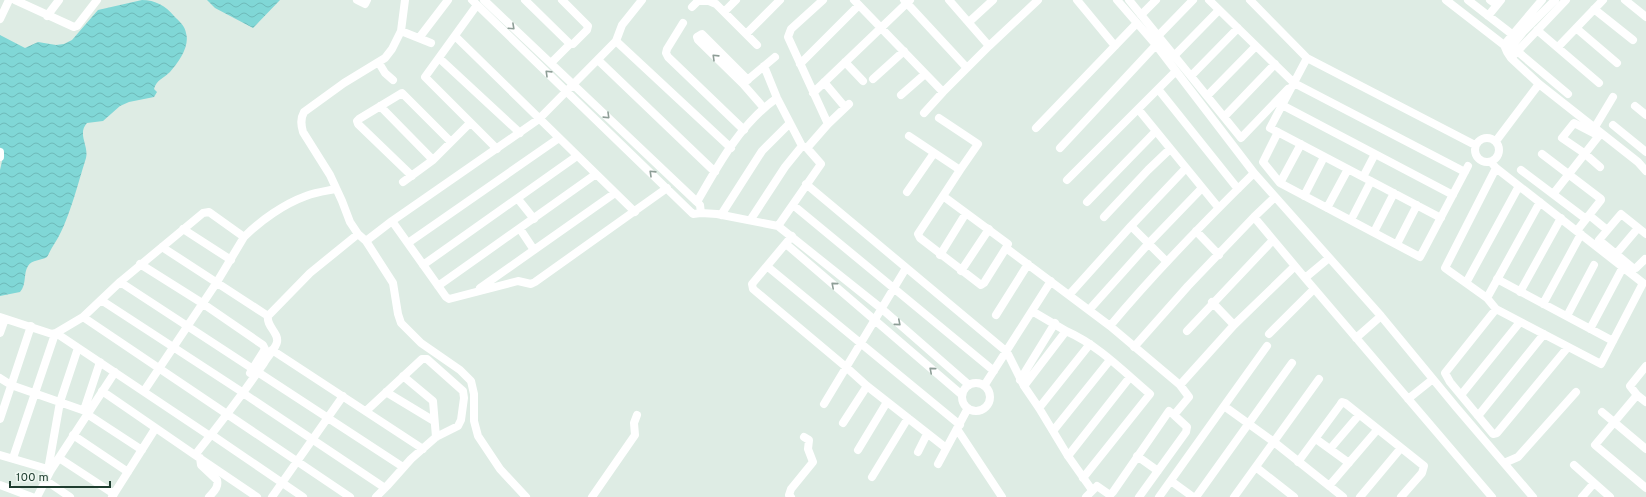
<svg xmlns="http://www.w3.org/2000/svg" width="1646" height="497" font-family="Overpass,sans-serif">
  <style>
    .water { fill: url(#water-waves) }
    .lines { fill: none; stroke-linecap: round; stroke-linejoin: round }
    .minor { stroke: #fff; stroke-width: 8 }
    .oneway { stroke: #8e9e97 }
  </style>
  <defs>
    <pattern id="water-waves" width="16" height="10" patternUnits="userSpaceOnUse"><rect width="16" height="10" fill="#80d7d6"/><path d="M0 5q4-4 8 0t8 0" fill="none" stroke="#6eb9b8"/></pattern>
  </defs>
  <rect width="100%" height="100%" fill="#deece4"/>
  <path class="water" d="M142,0c13,0 24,6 32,16 5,5 11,10 12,17 4,13 -7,29 -16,39 -6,6 -14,8 -16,17l3,3 -3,5 -25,5 -9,4 -17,15 -16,2c-10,11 2,22 -1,35 -8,25 -18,67 -33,88 -2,3 -4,8 -6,11 -6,4 -15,2 -19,9 -5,8 -1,18 -8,26l-20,4v-126c2,-8 4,-15 0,-23v-112l25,13 13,-6 18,3 8,-1 8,-4 26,-30z
    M207,0h73l-27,28 -38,-20z"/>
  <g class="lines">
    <path class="minor" d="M15,0l59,27 3,-1 20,-26
      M357,0l8,4 2,-4
      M405,0l-4,31 -9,18 -7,9 -41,25 -40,29c-4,7 -3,13 -1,20l27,43 12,26 8,21 8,12 8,7 27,42 5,31 3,9 20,20 39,27 11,11 3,13v27l4,15 22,33 26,28
      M472,0l221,214 8,-1 16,1 61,12 104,83 87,76
      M484,0l213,202 3,3 1,8
      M525,0l45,44h3l14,-14 1,-4 -26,-26
      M823,0l-32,29 -3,8 40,87
      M854,0l89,92 -19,21
      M904,0l63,68
      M949,0l40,46
      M1077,0l38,46
      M1117,0l39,45 98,128
      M1129,0l112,138 47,-49
      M1209,0l85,83 171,89
      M1250,0l57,58 168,87
      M1446,0l58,45 3,7
      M1468,0l45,35
      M1490,0l7,5
      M1555,0l-32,32 -16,20 4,6 28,26 99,78 8,9
      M1625,0l21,17
      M477,5l-52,72 72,72
      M692,7l6,-6h11l7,3 41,41
      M1594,9l39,31
      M724,12l12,-12
      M1141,15l15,-15
      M47,16l12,-16
      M1488,16l13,-16
      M0,19l9,-19
      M969,22l24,-22
      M683,23l-16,26 -1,4 2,4 76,73
      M1576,28l41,35
      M1537,30l62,53
      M401,31l30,12
      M746,34l34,-34
      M455,36l180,176
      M1158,36l35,-36
      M419,38l29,-38
      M616,41l6,-16 20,-25
      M1504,45l38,-45
      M1558,47l45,-47
      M1517,51l51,43
      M1174,56l45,-46
      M439,58l81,75
      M1307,58l-37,70 171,90
      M1511,58l55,-58
      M598,60l117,112
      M845,62l18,19
      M379,63l6,10 8,7
      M551,63l19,-19
      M800,64l59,-59
      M764,66l13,32 25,48 5,2 14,16 -43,62
      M1191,76l47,-48
      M873,79l31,-28
      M748,80l-46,-46 -5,3 1,3 45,44 20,23
      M745,82l30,-25
      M824,82l21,25
      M1158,89l80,100
      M943,92l46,-46 49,-46
      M813,93l97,-93
      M901,95l24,-21
      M1207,96l49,-50
      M1282,105l171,90
      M380,106l53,54
      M1635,106l11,9
      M1138,109l80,98
      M1224,117l51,-53
      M939,118l39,26 -18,26
      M1613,125l33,27
      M1595,127l18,-30
      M1036,128l100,-104
      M1278,132l-15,30 17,21 140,74 48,-91
      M909,136l51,34 -17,26
      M1599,136l-25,-13 -12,15 22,15 16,14
      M1475 150a12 12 0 1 1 24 0a12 12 0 1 1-24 0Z
      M1496,141l43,-57
      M807,148l21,-24 21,-20
      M1060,148l96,-103
      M0,152v5
      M1542,154l59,45v1l-22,28
      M1491,162l5,6 -51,100 42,30 9,11 105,55 42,-81 -147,-115
      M1521,170l65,49
      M412,176l-54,-52 -1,-3 2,-2 43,-26 49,49
      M1363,177l12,-23
      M1067,180l109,-109
      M403,182l30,-22 37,-37
      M1280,183l21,-39
      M806,184l201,168 17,34 15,22 29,48 24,34
      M907,192l27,-39
      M1554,193l47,-60
      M1304,196l20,-39
      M518,199l16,20
      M697,202c21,-37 44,-79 80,-104
      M1087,202l69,-71
      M793,205l201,166
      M1327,208l21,-39
      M721,215l41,-64 28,-28
      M1589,215l17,14
      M1353,216l18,-35
      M1104,217l44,-47 22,-21
      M1254,217l51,61 187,219
      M751,219l34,-52 17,-21
      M392,221l54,76 3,2 69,-18 13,3 4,-2 132,-94
      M1131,226l36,36
      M183,229l48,31
      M520,229l14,21
      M1196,231l23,24
      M1374,232l20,-39
      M1646,234l-25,-20 -22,26 34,28h3l9,-9 1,1
      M792,236l-40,48 1,5 93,78 21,19 79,62
      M244,237c17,-17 40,-33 62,-41 10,-4 20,-5 30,-7
      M366,241l26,-20 147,-102 77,-78 115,107
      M408,243l151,-105
      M786,244l176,151
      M1397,244l20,-39
      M162,247l106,69c-2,10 11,17 9,26 -1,6 -10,15 -13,21 -22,32 -45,62 -69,92l62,42
      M1006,248l2,-4 -65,-48 -25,38 2,4 61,47 3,-2 22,-35 104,78 70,59 54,-60 61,-59
      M1616,254l22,-26
      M940,255l26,-42
      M140,264l62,39 61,42 2,4 -15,24
      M423,265l154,-109
      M768,267l192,158
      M961,271l28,-42
      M1305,278l24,-20
      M1497,279l116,62
      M120,282l283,185
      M1466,283l53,-97
      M438,286l158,-112
      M480,288l135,-95
      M1520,292l41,-74
      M1069,295l62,-69 55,-58
      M1487,298l53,-96
      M101,300l138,90
      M1212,302l22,23
      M1543,304l38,-70
      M1496,309l-51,64 5,9 43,52 4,-1 71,-86
      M1089,310l60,-67 53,-55
      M1032,311l34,20
      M996,315l32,-51
      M268,316l42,-43 48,-39
      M1567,316l27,-51
      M0,317l52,17 4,-1 151,101
      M83,317l267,180
      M1110,326c45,-54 94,-104 144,-153l127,143 75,91 77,90
      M1590,329l33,-62
      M1187,331l86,-91
      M0,333l5,-14
      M56,333l27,-16 37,-35 83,-69 6,-1 35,25 -27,45 -73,109
      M1269,334l45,-45
      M1356,338l25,-22
      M1134,347l54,-61 66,-69 21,-20
      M272,350l151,99
      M1646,366l-16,20 7,9 9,7
      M403,376l30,25 3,36
      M0,378l11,7 77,27
      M1020,380l35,-57
      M962 397a14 14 0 1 1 28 0a14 14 0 1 1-28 0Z
      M984,386l67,-105
      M1024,386l42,-55c32,14 57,40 84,63l-67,84
      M102,391l93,64
      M386,392l48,29
      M243,393l142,95
      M1461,395l59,-73
      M1637,395l-42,50 51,43
      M1408,399l25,-20
      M824,404l82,-136
      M1224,406l43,-60
      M1039,408l51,-64
      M84,410l16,-48
      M366,411l56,-52h5l36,32 1,7 -3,22 -3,6 -22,11 -25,22 -24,27 -11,11
      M1602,412l44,37
      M87,414l55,36
      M1478,416l66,-82
      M0,419l31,-93
      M843,423l24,-37
      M957,429l45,68
      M1053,431l57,-71
      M73,435l55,37
      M212,435l91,62
      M1316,439l33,24
      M1330,449l29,-34
      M858,450l29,-48
      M918,452l9,-18
      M0,455l51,15
      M1068,456l62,-79
      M1137,456l21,15
      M13,458l42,-124
      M59,458l55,36
      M200,458l1,7 16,15c2,8 -4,12 -8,17
      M1298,462l42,-57 2,-3 3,1 79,63 -2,7 -21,24
      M1504,463l14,-6 58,-65
      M938,464l30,-56
      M1574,465l36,32
      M1257,468l37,29
      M48,470l12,-68 18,-54
      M872,477l36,-59
      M45,480l25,17
      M1171,481l22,16
      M0,485l32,12
      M1329,486l48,-56
      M37,497l14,-27 64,-98
      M112,497l43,-68
      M272,497l71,-101
      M592,497l43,-62 -1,-12 3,-8
      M791,497l-2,-2 2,-6 22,-27 -5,-13 1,-9 -5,-3
      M1086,497l11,-11 13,9 3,-3 56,-81 5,4 15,-18 -9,-12
      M1139,497l47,-65 1,-5 -13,-12
      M1159,497l65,-91 50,36 69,55
      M1196,497l96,-134
      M1234,497l85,-118
      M1360,497l41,-49
      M1582,497l12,-14"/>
  </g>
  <defs><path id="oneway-chevron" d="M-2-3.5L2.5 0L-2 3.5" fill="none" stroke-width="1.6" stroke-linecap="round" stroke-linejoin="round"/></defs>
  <g class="oneway">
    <use href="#oneway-chevron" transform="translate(512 27) rotate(43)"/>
    <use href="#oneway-chevron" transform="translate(715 57) rotate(-136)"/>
    <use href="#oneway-chevron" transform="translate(548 73) rotate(-136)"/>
    <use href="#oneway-chevron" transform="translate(607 116) rotate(44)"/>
    <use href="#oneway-chevron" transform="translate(652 173) rotate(-136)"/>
    <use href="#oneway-chevron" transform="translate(834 285) rotate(-139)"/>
    <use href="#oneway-chevron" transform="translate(898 323) rotate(41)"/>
    <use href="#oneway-chevron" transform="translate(932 370) rotate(-139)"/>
  </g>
  <path d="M10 481v6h100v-6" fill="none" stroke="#1e3d2f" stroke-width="2"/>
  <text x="16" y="481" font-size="12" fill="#1e3d2f" stroke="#eff8f2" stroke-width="3" paint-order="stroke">100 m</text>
</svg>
